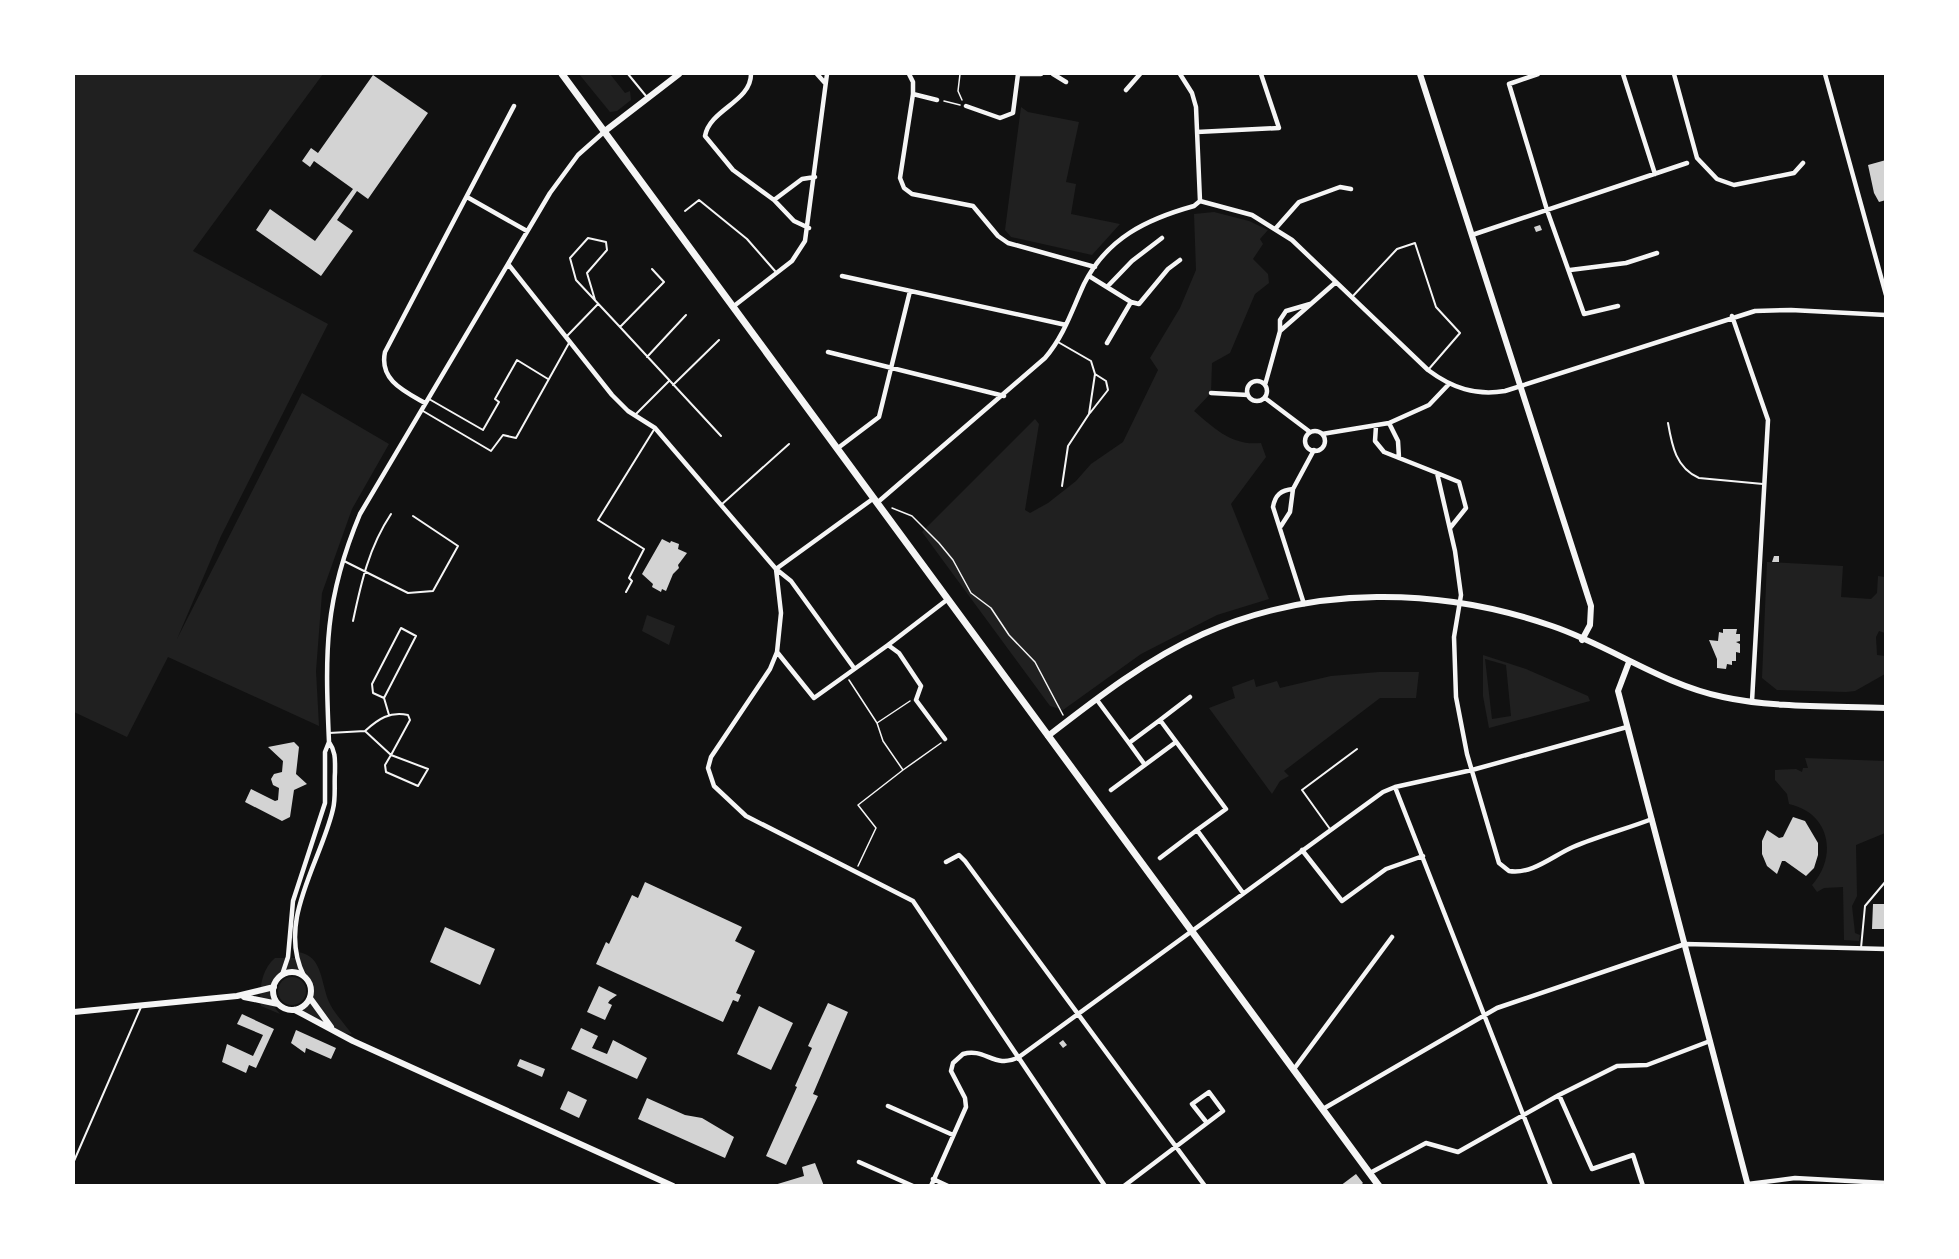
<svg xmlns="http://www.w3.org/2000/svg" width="1959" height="1259" font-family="'PT Serif',serif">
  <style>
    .green { fill: #202020; fill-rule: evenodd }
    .building { fill: #d3d3d3 }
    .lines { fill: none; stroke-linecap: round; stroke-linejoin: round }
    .path { stroke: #f5f5f5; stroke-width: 1.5 }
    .service { stroke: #f5f5f5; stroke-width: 2 }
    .minor { stroke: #f5f5f5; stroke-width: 4.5 }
    .tertiary { stroke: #f5f5f5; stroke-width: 6 }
    .secondary { stroke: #f5f5f5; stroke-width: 7 }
  </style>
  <rect width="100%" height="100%" fill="#111"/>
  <path class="green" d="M74,74h249l-130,177 135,73 -107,212 -44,103 125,-246 87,51 -37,65 -30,84 -6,78 3,55 -151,-69 -41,80 -53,-25z
    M579,74h31l15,19 5,-2 1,9 -14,11 -7,1z
    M1021,107l7,5 51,10 -13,60 10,2 -5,30 49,10 -28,31 -81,-18 -6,-7z
    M1214,212l35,9 19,9 -8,9 3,5 -10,15 15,15 1,9 -14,11 -25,59 -18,10 -1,30 -17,18c21,18 38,35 67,32l5,14 -35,47 38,95 -52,16 -76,39 -78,56 -13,-4 -128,-174 113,-113 4,5 -14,86 5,3 18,-10 28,-22 15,-17 32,-22 35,-72 -8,-12 30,-50 16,-38 -2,-56z
    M1767,562l76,4 -2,31 30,2 6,-6 1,-17 7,1v56l-6,-2 -3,6 1,18 8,1v18l-30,17 -9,1 -69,-2 -15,-12z
    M647,615l28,11 -6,19 -27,-14z
    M1483,655l43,14 62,27 2,5 -101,27 -6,-32zM1485,659l21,6 5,51 -19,3z
    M1379,672h40l-3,26h-36l-96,73 5,5 -9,5 -8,13 -63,-86 26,-10 -3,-11 22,-8 2,8 21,-6 3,7 51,-12z
    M1805,758l80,3v72l-29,12 1,51 -5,10 3,27 5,2 -1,6 -15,-1 -1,-53 -19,1 -7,4 -5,-7c26,-29 18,-72 -23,-81l-2,-10 -12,-14v-10l21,-1 6,3 1,-4h5z
    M297,952c27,3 23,32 33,52 3,7 16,22 22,30l-17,-2 -40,-22c18,-6 22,-26 4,-37h-13c-13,7 -16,19 -8,31l-7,-1 9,11 -19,-8c-2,-16 0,-36 14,-48h23z
    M278 991a14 14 0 1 1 28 0a14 14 0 1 1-28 0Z"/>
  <path class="building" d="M373,75l55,38 -60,86 -11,-8 -20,29 16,11 -32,45 -65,-46 14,-21 45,32 38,-52 -39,-28 -4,6 -8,-6 9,-13 7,5z
    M1886,160v40l-7,2 -5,-9 -6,-28z
    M1540,225l2,5 -6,2 -2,-5z
    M662,539l8,4 1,-2 8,3 -1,5 9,4 -9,12 1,3 -6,6 -7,17 -4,-2 -1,3 -9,-5 1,-3 -11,-10z
    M1774,556h5v6h-7z
    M1723,629h14l-1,5h4v7l-4,1 4,2v9l-4,-1v9h-4v4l-5,-1 -1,5 -9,-1v-9l-8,-19 9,1 1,-9 4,1z
    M294,742l5,5 -3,27 11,10 -13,6 -4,27 -8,4 -37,-19 6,-13 24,12 3,-1 1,-12 -6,-3 -2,-6 3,-5 8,-2 1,-11 -15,-14z
    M1793,817l12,4 13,22v12l-4,13 -8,8 -21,-15h-3l-5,13 -10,-8 -5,-12v-13l5,-11 12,8 4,-1z
    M645,882l97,45 -7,14 20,10 -19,42 5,2 -3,7 -5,-2 -10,22 -127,-58 10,-22 3,2 23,-49 6,3z
    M1873,904h13v25h-14z
    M445,927l50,22 -15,36 -50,-23z
    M599,986l18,9 -7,5 -2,3 4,2 -7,15 -18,-8z
    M828,1003l20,9 -35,82 5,2 -32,69 -20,-9 31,-69 -2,-1 17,-38 -4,-2z
    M759,1006l34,17 -22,47 -34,-16z
    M242,1014l32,15 -18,39 -7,-3 -3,8 -24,-11 5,-18 26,12 10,-21 -26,-11z
    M581,1028l17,8 -6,12 15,6 6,-14 34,18 -10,21 -66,-30z
    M296,1030l40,18 -5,11 -25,-11 -1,5 -14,-10z
    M1063,1040l4,5 -4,3 -4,-5z
    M520,1059l25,10 -3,8 -25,-11z
    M568,1091l19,9 -8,18 -19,-9z
    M647,1098l38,17 17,3 32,19 -9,21 -87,-39z
    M815,1163l9,23h-53l33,-10 -2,-9z
    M1356,1174l7,9 -3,3h-20z"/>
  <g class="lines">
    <path class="path" d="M960,74l-2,17 4,9
      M944,101l16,4
      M892,508l20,8 27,27 14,17 18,33 20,15 18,27 26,27 28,53
      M849,680l28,43 33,-22
      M877,723l6,18 20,29 38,-27
      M858,866l18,-38 -18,-23 45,-35"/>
    <path class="service" d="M628,74l18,22
      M685,211l14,-11 48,39 28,32
      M1352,297l45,-48 18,-6 21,64 24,26 -32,37
      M595,300l-8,-27 20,-23 -1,-8 -18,-4 -18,20 6,22 44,47 44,-45 -12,-13
      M620,327l101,109
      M567,336l31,-32
      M1058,342l33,19 4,13 -6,40 -21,32 -6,40
      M647,357l39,-42
      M673,385l46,-45
      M429,399l54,31 16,-28 -4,-3 22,-39 31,19
      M423,411l68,40 12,-16 13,3 53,-95
      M1090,413l18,-23 -2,-9 -11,-7
      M635,415l34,-34
      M1668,423c4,23 8,45 31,55l64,6
      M721,505l68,-61
      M344,561l64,32 25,-2 25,-45 -45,-30
      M626,592l6,-11 -3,-3 15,-29 -46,-29 57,-92
      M353,621c8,-38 16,-74 38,-107
      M384,698l-11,-5 -1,-9 29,-56 15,8 -32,62 5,17
      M329,733l36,-2c13,-12 25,-20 43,-16l2,5 -19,35 -26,-24
      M391,755l37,14 -10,17 -32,-14 -1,-7z
      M1330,829l-28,-39 55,-41
      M1861,948l4,-42 21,-25
      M74,1161l67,-154"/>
    <path class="minor" d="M751,74c0,28 -41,35 -46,62l28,34 41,30 20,21 15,7
      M817,74l8,9
      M909,74l4,8v12l-13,84 4,10 8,6 61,12 25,30 10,7 87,24
      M1018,74h23
      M1053,74l13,8
      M1180,74l12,19 4,14 4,94
      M1538,74l-29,10 38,126 37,104 34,-8
      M1623,74l32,100
      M1674,74l23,84 20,21 17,6 60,-12 9,-10
      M1825,74l61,221
      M1126,90l14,-16
      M913,94l24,6
      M966,106l34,12 13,-5 5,-39
      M1197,132l82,-4 -18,-54
      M467,197l60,34
      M774,200l28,-21 13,-2
      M1200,201l52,14 40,25 136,130c24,18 48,26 77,21l250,-80 36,-1 95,5
      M1276,228l23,-26 41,-15 11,2
      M1472,235l215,-72
      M508,264l104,131 16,16 27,17 121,141 15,12 63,87
      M1570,270l56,-7 31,-10
      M842,276l224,49
      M1089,276l42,26
      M1107,287l25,-26 30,-23
      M734,306l58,-45 13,-20 22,-167
      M1732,316l36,104 -16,281
      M1280,331l56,-49
      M1107,343l24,-41 8,2 29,-35 12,-9
      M828,352l176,44
      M1247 391a10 10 0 1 1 20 0a10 10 0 1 1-20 0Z
      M1265,385l15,-54v-11l6,-9 24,-7
      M1211,393l37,2
      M1265,398l45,34
      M425,403c-21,-12 -46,-23 -40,-51l129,-246
      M1389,423l9,18 1,17
      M1376,426l-1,15 9,11 53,21 18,78 6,44 -7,42 2,60 11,57 32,109 10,8c23,4 45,-16 64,-24 26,-11 53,-18 79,-28
      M1305 441a10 10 0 1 1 20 0a10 10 0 1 1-20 0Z
      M1322,434l67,-11 40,-18 20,-21
      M838,448l41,-31 31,-126
      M1437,473l22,9 7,26 -16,20
      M1293,489c-12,1 -18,6 -20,18l31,97
      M878,502l167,-144c19,-22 27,-48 39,-74 23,-46 63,-65 110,-78l6,-5
      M1281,526l9,-14 3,-23 21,-39
      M776,569l5,44 -4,39 -7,17 -59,88 -3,11 6,18 32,30 167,85 192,285
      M776,569l98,-71
      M888,645l60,-46
      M777,652l37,46 74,-53 11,8 22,33 -5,14 29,39
      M1097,700l32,43 31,-23 66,89 -29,21 46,63
      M1160,720l30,-23
      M1129,743l16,22
      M1395,787l156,399
      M1111,790l65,-48
      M1302,850l40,51 44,-32 37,-13
      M1160,858l37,-28
      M946,862l13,-7 6,6 240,325
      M282,975l6,-18 5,-56 32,-98v-51l4,-10c-4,-91 -5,-142 31,-228l190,-321 28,-38 27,-24
      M304,976c-28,-55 17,-114 29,-167 3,-12 1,-25 2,-37 0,-12 1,-20 -6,-30
      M1294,1069l98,-132
      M1559,1095l33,74 41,-14 10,31
      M888,1106l65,29
      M1323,1109l174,-101 188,-64 201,5
      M859,1162l54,24
      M1370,1173l56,-30 32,9 101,-57 58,-29 30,-1 63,-24
      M933,1179l15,7
      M1748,1184l47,-6 91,5
      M931,1186l35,-79 -1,-9 -14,-27 2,-8 10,-9c22,-7 32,16 56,3l364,-265 12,-5 77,-17 155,-43
      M1124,1186l99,-75 -14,-19 -17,12 15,19"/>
    <path class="tertiary" d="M1420,74l171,532 -1,19 -8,15
      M605,131l74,-57
      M1629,662l-11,29 130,495
      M1048,736c49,-38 99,-77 155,-102 110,-49 237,-47 349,-8 59,20 109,58 171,71 49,11 112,9 163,11
      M273 991a19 19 0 1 1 38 0a19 19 0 1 1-38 0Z
      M244,997l34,7
      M310,998l21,29
      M295,1010l58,31 320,145
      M74,1012l163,-16 37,-9"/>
    <path class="secondary" d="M562,74l817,1112"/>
  </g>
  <rect width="1959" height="1259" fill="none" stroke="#ffffff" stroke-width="150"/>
</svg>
